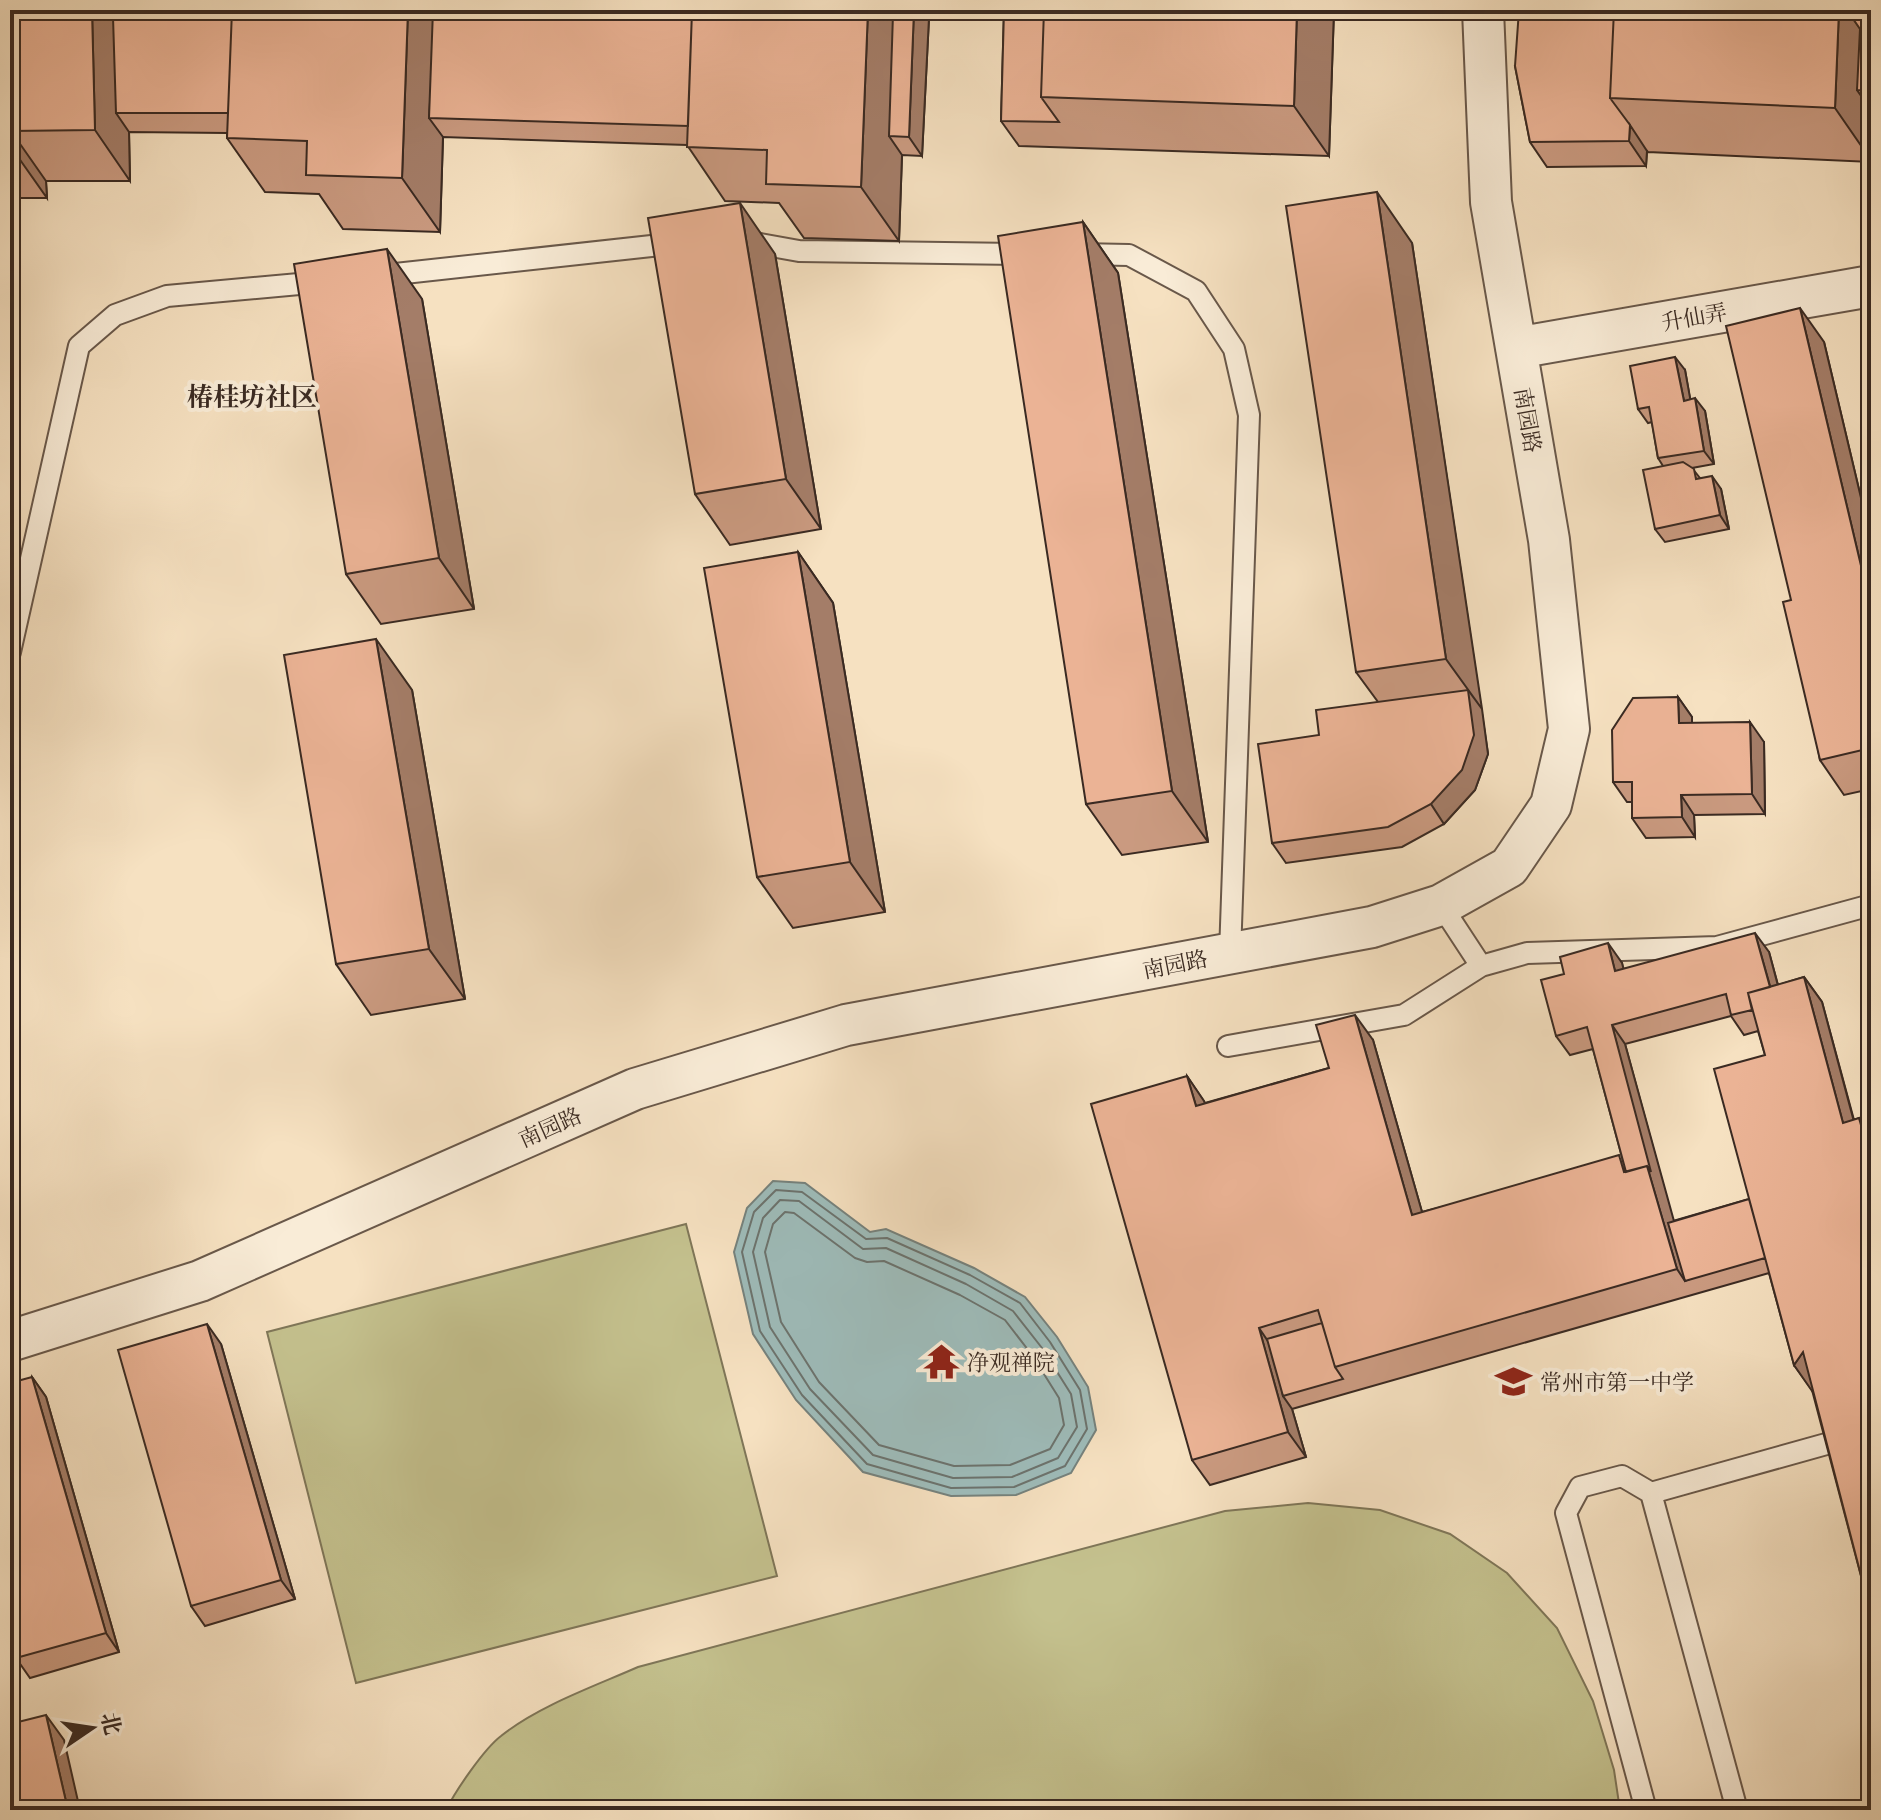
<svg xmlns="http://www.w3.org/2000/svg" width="1881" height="1820" font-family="Alegreya,'Noto Serif SC',serif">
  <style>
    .green { fill: #c4c18e; stroke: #7f7658; stroke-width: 2 }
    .water { fill: #9ebcba; stroke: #76827d; stroke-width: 2 }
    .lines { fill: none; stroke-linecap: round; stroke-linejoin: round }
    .shore { stroke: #6c736e; stroke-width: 2 }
    .lane-casing { stroke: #69584a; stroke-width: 24 }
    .street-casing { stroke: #69584a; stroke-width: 44 }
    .lane { stroke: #f9ecd7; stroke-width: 20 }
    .street { stroke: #f9ecd7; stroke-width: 40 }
    .wall { fill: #ca9a80; stroke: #3a2a22; stroke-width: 2; fill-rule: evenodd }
    .shaded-wall { fill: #a47d68; stroke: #3a2a22; stroke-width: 2 }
    .building { fill: #ebb395; stroke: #3a2a22; stroke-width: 2 }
    .labels { text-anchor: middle; stroke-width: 8; stroke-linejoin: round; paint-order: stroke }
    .street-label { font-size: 22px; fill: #3a2a22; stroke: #f9ecd7 }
    .poi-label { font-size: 22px; fill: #3a2a22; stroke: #f9ecd7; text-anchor: start }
    .quarter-label { font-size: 26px; font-weight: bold; fill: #3a2a22; stroke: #f9ecd7 }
  </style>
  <rect width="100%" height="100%" fill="#f6e1c1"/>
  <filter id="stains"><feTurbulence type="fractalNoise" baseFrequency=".0025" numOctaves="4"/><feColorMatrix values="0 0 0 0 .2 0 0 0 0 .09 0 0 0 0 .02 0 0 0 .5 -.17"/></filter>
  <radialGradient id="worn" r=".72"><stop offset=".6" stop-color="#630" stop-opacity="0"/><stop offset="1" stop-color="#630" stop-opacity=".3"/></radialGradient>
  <path class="green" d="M686,1224l91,352 -421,107 -89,-351z
    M1308,1503l72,7 70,24 57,39 50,55 36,73 21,69 6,40h-1174c10,-20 38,-61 55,-74 37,-30 94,-50 137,-69l587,-156z"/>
  <path class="water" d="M773,1181l32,2 65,49 16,-3 88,39 51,29 32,40 31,50 8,43 -25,43 -55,22 -65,1 -88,-24 -67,-72 -43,-66 -19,-82 13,-44z"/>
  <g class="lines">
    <path class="shore" d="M776,1190l26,2 64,47 21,-1 83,37 50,28 30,39 30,48 7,39 -22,37 -51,21 -63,1 -84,-24 -65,-69 -42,-64 -18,-79 12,-40z
      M780,1200l19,1 64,48 23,-1 80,36 47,27 29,37 29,46 6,33 -19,31 -46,19 -59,1 -80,-23 -63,-66 -40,-62 -17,-75 10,-34z
      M785,1212l9,1 61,45 12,4 17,-1 76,34 45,25 27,35 27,43 5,27 -14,24 -40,16 -56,1 -75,-21 -60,-63 -38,-60 -16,-70 8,-28z"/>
    <defs>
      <path id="lane" d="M743,241l56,10 227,3
        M1078,254l51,1 67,36 38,58 15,66 -19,539
        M377,276l302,-33
        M10,652l69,-306 36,-31 52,-19 154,-14
        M1441,905l40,61
        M1228,1046l176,-31 77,-49 46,-13 190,-6 154,-42
        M1651,1493l186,-52
        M1646,1810l-80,-297 14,-26 42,-11 29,17 86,317"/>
      <path id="street" d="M1516,348l355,-62
        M10,1341l190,-60 435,-192 211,-64 526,-98 69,-22 68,-38 42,-62 18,-76 -20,-189 -58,-338 -8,-192"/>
    </defs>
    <use href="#lane" class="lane-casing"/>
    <use href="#street" class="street-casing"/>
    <use href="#lane" class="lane"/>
    <use href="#street" class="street"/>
  </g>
  <path class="wall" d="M10,10h913l6,8 -7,138 -20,-1 -3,86 -95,-3 -25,-35 -54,-2 -38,-56 -244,-8 -3,95 -97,-3 -24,-35 -54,-2 -38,-54v-5l-98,-1 1,49h-84l1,17h-37z
    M1004,10h330l-5,146 -310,-10 -18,-25z
    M1871,10v152l-223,-10 -1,-1 -1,15 -99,1 -17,-25 -15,-76z
    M1083,222l35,51 90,569 -86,13 -36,-51z
    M1412,243l76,511 -13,36 -31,34 -42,23 -116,16 -14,-20 47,-108 59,-33 -22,-30z
    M775,254l46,275 -91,16 -35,-51z
    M422,299l52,310 -93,15 -35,-50z
    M1824,342l47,198v249l-27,6 -24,-35 -29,-160z
    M1685,370l5,29 15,12 9,53 -22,4 8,10 21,11 8,40 -64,13 -10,-13 8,-63 -5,-8 -6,-36 -4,1 -10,-14z
    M798,552l35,51 52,309 -92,16 -36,-51z
    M412,690l53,309 -94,16 -35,-51z
    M1678,697l14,20v6l72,19 1,72 -71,1 1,22 -49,1 -14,-20v-16h-5l-14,-20z
    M1769,952l9,33 26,-8 18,25 32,118 5,-2 12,17v479l-59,-224 -18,-25 -25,-92 -477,136 14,48 -96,28 -18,-25 -5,-384 18,27 124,-35 44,-28 49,172 201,-51 -30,-112 -23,6 -14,-19 8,-62 58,-11 1,6zM1731,1016l13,19 14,-4 7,24 -16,144 -76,22 -48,-177z
    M221,1344l74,255 -90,27 -14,-20z
    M32,1377l14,20 73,255 -89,26 -14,-20z"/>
  <path class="shaded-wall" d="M92,10h16l19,27 -11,76 13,19 1,49 -35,-51z
    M408,10h28l-7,108 14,19 -3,95 -38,-54z
    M868,10h23l16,24 -18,102 13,19 -3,86 -38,-54z
    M914,10h9l6,8 -7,138 -13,-19z
    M1297,10h37l-5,146 -35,-50z
    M1839,10h8l24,34 -14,46 14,20v50l-36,-52z
    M1630,125l17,26 -1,15 -17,-25z
    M11,131l35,50 1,17 -36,-51z
    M1377,192l35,51 70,466 -36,-50z
    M740,203l35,51 46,275 -35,-50z
    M1083,222l35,51 90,569 -36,-51z
    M387,249l35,50 52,310 -35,-51z
    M1800,308l24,34 47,198v68z
    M1675,357l10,13 8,44 -9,-13z
    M1695,398l10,13 9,53 -10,-13z
    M1712,476l9,13 8,40 -9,-14z
    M798,552l35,51 52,309 -35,-50z
    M376,639l36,51 53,309 -36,-50z
    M1468,690l14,19 6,45 -13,36 -31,34 -13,-20z
    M1678,697l14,20v25l-13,-19z
    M1750,722l14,20 1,72 -13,-20z
    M1681,795l13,20 1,22 -13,-20z
    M1755,933l14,19 16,60 -13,-19z
    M1608,943l14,20 7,27 -14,-19z
    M1804,977l18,25 39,146 -18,-25z
    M1355,1015l18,25 57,200 -18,-25z
    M1612,1025l13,19 65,235 -5,2 -8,-12 -30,-103z
    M1187,1076l17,25 10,30 -18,-25z
    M1859,1118l12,17v26z
    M207,1324l14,20 74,255 -14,-19z
    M1259,1328l17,25 7,43 9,13 14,48 -18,-25z
    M1803,1352l17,25 -8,14 -18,-26z
    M32,1377l14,20 73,255 -13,-19z
    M46,1715l18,25 16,70h-12z"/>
  <path class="building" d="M10,10h82l3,120 -84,1v16h-1z
    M108,10h124l-4,103h-112l-3,-96z
    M232,10h176l-6,168 -96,-3 1,-34 -80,-3z
    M433,10h335v4l-76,-3 -4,115 -259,-8z
    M768,10h100l-7,177 -95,-3 1,-34 -80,-3 5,-136 76,3z
    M891,10h23l-5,127 -20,-1 4,-122z
    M1004,10h40l-3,87 18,25 -58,-1z
    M1044,10h253l-3,96 -253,-9z
    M1519,10h95l-4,88 20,27 -1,16 -99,1 -15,-76z
    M1614,10h225l-4,98 -225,-10z
    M1847,10h24v81l-14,-1 3,-61z
    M1377,192l69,467 -90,13 -70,-466z
    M740,203l46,276 -91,15 -47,-276z
    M1083,222l89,569 -86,13 -88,-568z
    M387,249l52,309 -93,16 -52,-310z
    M1800,308l71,300v140l-51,12 -37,-158 8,-2 -65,-274z
    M1675,357l9,44 11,-3 9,53 -46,7 -9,-51 -11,2 -8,-43z
    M1683,462l11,7 2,10 16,-3 8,39 -65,14 -12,-59z
    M798,552l52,310 -93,15 -53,-309z
    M376,639l53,310 -93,15 -52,-309z
    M1468,690l6,45 -12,35 -31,34 -43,23 -116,16 -14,-99 61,-9 -3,-25z
    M1678,697l1,26 71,-1 2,72 -71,1 1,22 -50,1v-36h-19l-1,-52 21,-32z
    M1755,933l15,54 -22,6 4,17 -21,5 -5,-21 -114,31 39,147 -4,-6 -21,6 -39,-145 -31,9 -15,-56 23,-6 -4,-17 48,-14 7,28z
    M1804,977l39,146 16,-5 12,43v173l-3,1 3,12v267l-68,-262 -9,13 -80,-296 51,-14 -17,-62z
    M1355,1015l57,200 207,-60 5,17 23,-6 30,103 -342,98 -17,-57 -59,18 29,104 -96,28 -101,-356 96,-28 9,30 133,-38 -13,-43z
    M1749,1199l16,59 -80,23 -17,-58z
    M1322,1323l13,44 8,12 -60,17 -16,-57z
    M207,1324l74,256 -90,26 -73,-256z
    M32,1377l74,256 -90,25 -6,-21v-254z
    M46,1715l22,95h-58v-86z"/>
  <defs>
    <symbol id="temple-bare" viewBox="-9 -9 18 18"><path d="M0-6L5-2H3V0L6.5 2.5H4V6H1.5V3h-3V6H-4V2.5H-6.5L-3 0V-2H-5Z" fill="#8f2418" stroke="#f9ecd7" stroke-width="2.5" paint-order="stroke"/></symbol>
    <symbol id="school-bare" viewBox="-9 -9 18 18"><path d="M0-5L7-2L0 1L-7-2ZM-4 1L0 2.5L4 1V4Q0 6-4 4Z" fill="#8f2418" stroke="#f9ecd7" stroke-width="2.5" paint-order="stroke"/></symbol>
  </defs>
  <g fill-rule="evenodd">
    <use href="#temple-bare" x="916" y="1336" width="51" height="51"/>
    <use href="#school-bare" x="1488" y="1356" width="51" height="51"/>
  </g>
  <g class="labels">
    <g class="street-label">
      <text transform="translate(1694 317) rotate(-10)" y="8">升仙弄</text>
      <text transform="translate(1528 420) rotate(80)" y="8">南园路</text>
      <text transform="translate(1175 964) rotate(-11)" y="8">南园路</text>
      <text transform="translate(550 1127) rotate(-24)" y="8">南园路</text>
    </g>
    <g class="poi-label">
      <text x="967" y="1370">净观禅院</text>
      <text x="1540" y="1390">常州市第一中学</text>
    </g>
    <g class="quarter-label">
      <text x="252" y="406">椿桂坊社区</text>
    </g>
  </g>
  <rect width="1881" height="1820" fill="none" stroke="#f6e1c1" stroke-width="40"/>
  <rect x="12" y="12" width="1857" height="1796" fill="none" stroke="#3a2a22" stroke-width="4"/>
  <rect x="20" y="20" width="1841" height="1780" fill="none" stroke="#3a2a22" stroke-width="2"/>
  <g transform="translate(92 1728) rotate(77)" stroke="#f9ecd7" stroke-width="6" paint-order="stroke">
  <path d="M0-6L14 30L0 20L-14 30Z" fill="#3a2a22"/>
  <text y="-12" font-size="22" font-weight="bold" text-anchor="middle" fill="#3a2a22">北</text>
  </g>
  <rect width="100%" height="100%" filter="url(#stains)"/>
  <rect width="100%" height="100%" fill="url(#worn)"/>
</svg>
